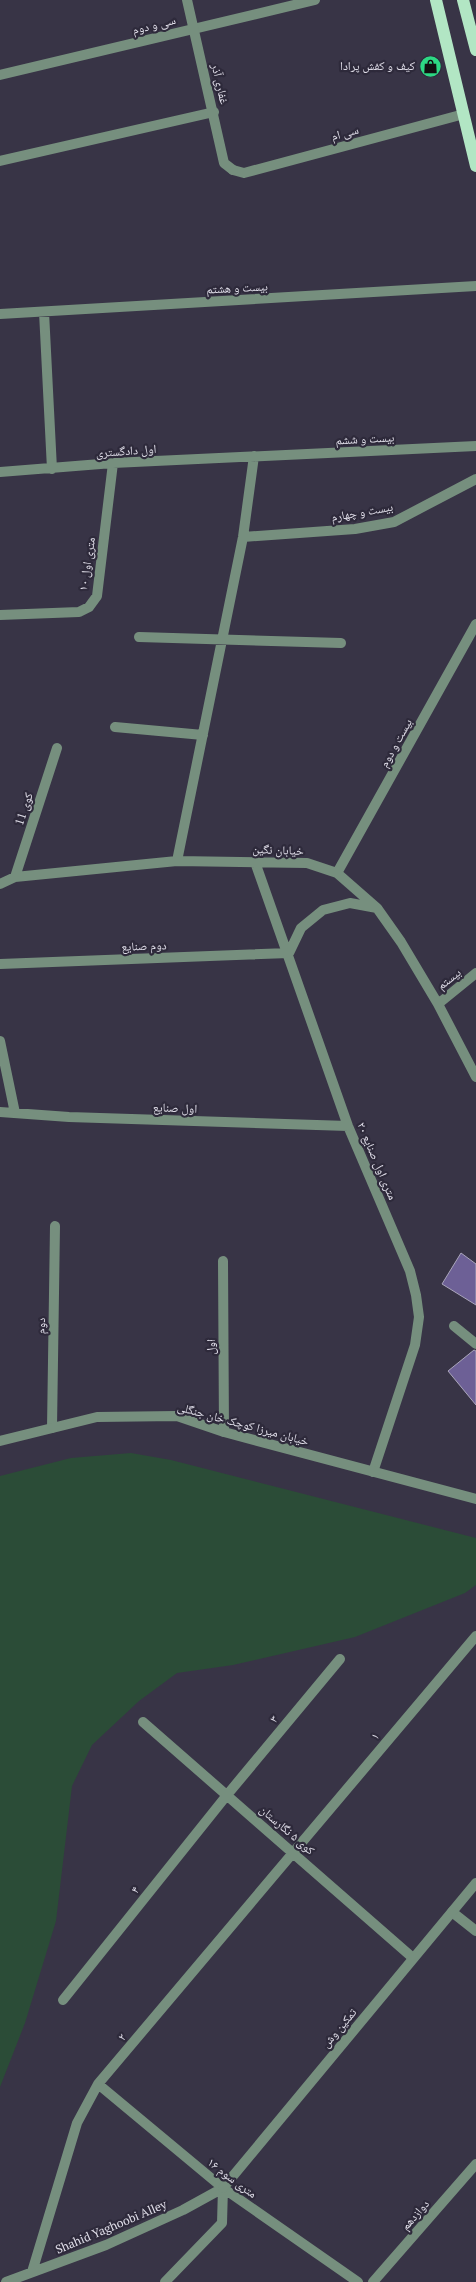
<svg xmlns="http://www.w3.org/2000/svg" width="476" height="2282" font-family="'PT Serif','Noto Naskh Arabic',serif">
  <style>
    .green { fill: #2b4c37 }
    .building { fill: #6d6096; stroke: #aaa6bb }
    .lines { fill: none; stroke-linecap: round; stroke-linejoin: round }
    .minor { stroke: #768f7e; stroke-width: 10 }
    .tertiary { stroke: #768f7e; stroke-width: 10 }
    .primary { stroke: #b2e6c4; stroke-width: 12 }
    .labels { text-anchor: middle; stroke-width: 4.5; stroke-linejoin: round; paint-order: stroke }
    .street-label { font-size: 12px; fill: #e0dee9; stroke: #2e2a3b }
    .poi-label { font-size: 12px; fill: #e0dee9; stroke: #2e2a3b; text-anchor: end }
  </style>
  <rect width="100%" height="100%" fill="#383446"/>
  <path class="green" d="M131,1453l40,7 305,78v47l-11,8 -110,44 -122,28 -56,8 -38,28 -47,44 -20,41 -16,135 -31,102 -25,64v-611l71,-18z"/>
  <path class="building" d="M461,1253l15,11v41l-34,-21z
    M474,1350l2,1v54l-28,-34z"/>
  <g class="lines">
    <path class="minor" d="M0,75l315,-75
      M0,161l214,-49
      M233,170l11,3 220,-59
      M44,312l8,157
      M0,314l476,-28
      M0,472l113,-9 363,-17
      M243,537l112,-8 39,-7 82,-43
      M0,615l79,-3 10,-5 8,-11 16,-133
      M139,637l202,6
      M115,727l88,8
      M177,861l66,-324 11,-81
      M255,862l93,264 62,145 6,24 3,22 -4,28 -42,127
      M337,873l139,-249
      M15,877l42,-129
      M0,884l15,-7 162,-16 130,2 30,10 40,35 24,34 37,62 38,73
      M0,964l289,-11 12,-25 22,-18 27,-7 27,5
      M438,1004l38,-31
      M0,1041l15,72
      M0,1112l69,5 279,9
      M223,1261l1,171
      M454,1326l22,18
      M52,1428l3,-202
      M143,1722l270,236
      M452,1912l24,19
      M63,2000l164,-205 113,-136
      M98,2084l125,104 135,94
      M32,2272l45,-149 21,-39 378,-448
      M6,2282l100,-37 77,-35 40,-22 -1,35 -57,59
      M373,2282l103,-118"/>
    <path class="tertiary" d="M187,0l37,163 9,7
      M0,1441l97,-24 80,-1 47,16 252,67
      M223,2188l253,-305"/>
    <path class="primary" d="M436,0l40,166
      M463,0l13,50"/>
  </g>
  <defs>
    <symbol id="shop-disc" viewBox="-11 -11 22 22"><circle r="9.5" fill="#2dd884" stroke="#2e2a3b"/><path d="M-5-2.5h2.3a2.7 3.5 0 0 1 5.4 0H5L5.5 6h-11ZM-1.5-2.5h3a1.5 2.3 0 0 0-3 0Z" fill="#111"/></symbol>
  </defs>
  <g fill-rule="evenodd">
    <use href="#shop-disc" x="418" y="54" width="25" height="25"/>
  </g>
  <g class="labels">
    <g class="street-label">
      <text transform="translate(154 25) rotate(-14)" y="4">سی و دوم</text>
      <text transform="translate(220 84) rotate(77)" y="4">غفاری آذر</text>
      <text transform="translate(345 133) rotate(-15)" y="4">سی ام</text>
      <text transform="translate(237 288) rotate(-3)" y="4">بیست و هشتم</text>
      <text transform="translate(365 439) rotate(-3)" y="4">بیست و ششم</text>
      <text transform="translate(126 451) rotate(-4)" y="4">اول دادگستری</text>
      <text transform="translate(362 512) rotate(-10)" y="4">بیست و چهارم</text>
      <text transform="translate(87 564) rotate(-81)" y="4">۱۰ متری اول</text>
      <text transform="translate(396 743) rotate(-61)" y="4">بیست و دوم</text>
      <text transform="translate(24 809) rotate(-72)" y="4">کوی 11</text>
      <text transform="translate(278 850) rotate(2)" y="4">خیابان نگین</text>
      <text transform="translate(144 946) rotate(-2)" y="4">دوم صنایع</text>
      <text transform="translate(449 979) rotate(-39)" y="4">بیستم</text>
      <text transform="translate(175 1108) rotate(2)" y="4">اول صنایع</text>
      <text transform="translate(377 1161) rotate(67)" y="4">۲۰ متری اول صنایع</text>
      <text transform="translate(41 1326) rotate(-89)" y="4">دوم</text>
      <text transform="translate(211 1347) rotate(-90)" y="4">اول</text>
      <text transform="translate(243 1424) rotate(15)" y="4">خیابان میرزا کوچک خان جنگلی</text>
      <text transform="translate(274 1719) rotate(-50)" y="4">۳</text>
      <text transform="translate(375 1736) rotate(-50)" y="4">۱</text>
      <text transform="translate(287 1830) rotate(41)" y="4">کوی ۵ نگارستان</text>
      <text transform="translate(135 1890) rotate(-51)" y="4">۴</text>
      <text transform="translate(339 2028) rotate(-50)" y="4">تمکین وش</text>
      <text transform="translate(122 2037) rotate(-50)" y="4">۲</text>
      <text transform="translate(232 2178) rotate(37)" y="4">۱۶ متری سوم</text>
      <text transform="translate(415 2215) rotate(-49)" y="4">دوازدهم</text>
      <text transform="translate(111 2227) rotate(-23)" y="4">Shahid Yaghoobi Alley</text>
    </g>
    <g class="poi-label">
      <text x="415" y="70">کیف و کفش پرادا</text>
    </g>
  </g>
</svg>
